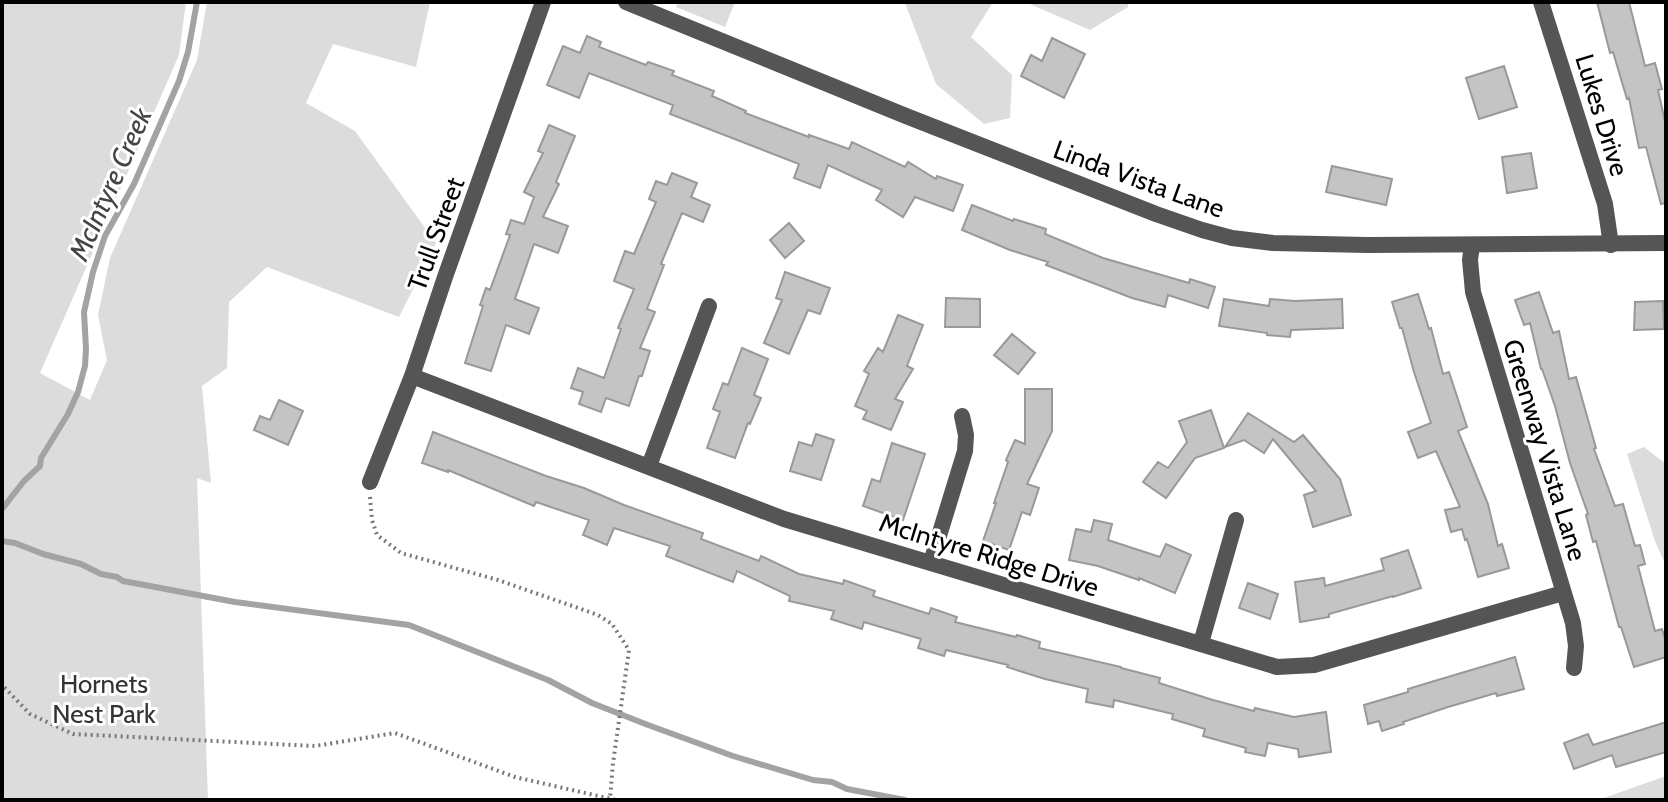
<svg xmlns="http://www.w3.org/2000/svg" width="1668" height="802" font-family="Cabin,sans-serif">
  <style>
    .green { fill: #dcdcdc }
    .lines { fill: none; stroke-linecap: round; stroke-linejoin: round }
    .stream { stroke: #a3a3a3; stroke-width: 6 }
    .building { fill: #c4c4c4; stroke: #999; stroke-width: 2 }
    .path { stroke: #777; stroke-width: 4; stroke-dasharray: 2 4; stroke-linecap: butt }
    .minor { stroke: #555; stroke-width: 16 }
    .tertiary { stroke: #555; stroke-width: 16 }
    .labels { text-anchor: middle; stroke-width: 6; stroke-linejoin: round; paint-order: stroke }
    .street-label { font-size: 26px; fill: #000; stroke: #fff }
    .park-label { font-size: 26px; fill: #333; stroke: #fff }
    .water-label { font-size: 28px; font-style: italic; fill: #444; stroke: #fff }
  </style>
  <rect width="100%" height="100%" fill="#fff"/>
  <path class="green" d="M2,2h184l-7,53 -139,318 50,27 17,-40 -9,-45 12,-57 87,-198 10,-58h223l-14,65 -83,-23 -27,59 49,28 81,112 -37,74 -132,-50 -38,35 -2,66 -25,18 9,97 -14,-5 11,322h-206z
    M678,2h57l-10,25 -49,-20z
    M900,2h93l-22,35 41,38 -2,43 -26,6 -48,-40 -31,-81z
    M1025,2h103v5l-38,23z
    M1644,447l22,17v102l-11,-25 -28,-87z
    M1666,776v24h-68z"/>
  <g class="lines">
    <path class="stream" d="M2,509l22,-28 16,-15 1,-8 27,-44 10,-22 7,-26 1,-17 -2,-37 9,-40 12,-36 29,-52 45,-103 9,-29 9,-50
      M2,541l13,2 28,11 38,10 20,10 16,3 6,4 112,21 174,23 139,55 44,23 56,22 85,31 80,24 19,2 15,7 58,11"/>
  </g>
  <path class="building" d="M1597,2h32l16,64 10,-3 7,26 -4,1 8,36v77l-5,1 -15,-57 -7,1 -10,-50 -2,1 -14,-47 -3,1z
    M587,36l14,6 -2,5 47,18 2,-3 26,9 -2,4 42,16 -2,5 34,15 -1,2 64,24v-2l40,14 3,-7 53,25 3,-5 28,17 1,-3 26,9 -10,26 -38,-14 -12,20 -27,-17 6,-10 -54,-25 -8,23 -26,-10 5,-14 -129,-50 3,-9 -84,-32 -10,25 -32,-13 16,-39 17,7z
    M1052,38l33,16 -21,44 -43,-22 10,-21 11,6z
    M1504,66l13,41 -38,12 -13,-41z
    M549,125l26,11 -19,46 3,2 -16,33 25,9 -10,27 -24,-9 -19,55 24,9 -10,26 -23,-9 -15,46 -26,-8 18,-57 -3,-1 6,-17 4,2 20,-55 -4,-1 5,-14 13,4 10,-27 -10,-5 19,-39 -5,-2z
    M1531,153l6,35 -30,5 -5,-36z
    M1332,166l60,13 -6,26 -60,-13z
    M672,173l25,10 -6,14 19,8 -7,17 -21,-9 -21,51 3,1 -17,44 8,3 -15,36 10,3 -8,25h-3l-10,30 -23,-8 -5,14 -22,-8 4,-12 -12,-4 7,-20 26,10 17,-49 -3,-1 16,-39 -20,-8 11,-30 9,3 22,-52 -7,-3 7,-18 11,4z
    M972,205l41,16 1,-2 32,10 -1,5 58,24 86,25 1,-4 25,8 -7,21 -40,-13 -3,12 -33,-9 -86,-33 2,-3 -38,-12 -48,-20z
    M789,223l15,18 -19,17 -15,-18z
    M785,272l45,16 -10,26 -12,-4 -19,44 -25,-11 18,-43 -6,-2z
    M1539,292l14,41 6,-2 10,48 7,-2 20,71 -2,1 21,57 8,-2 12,42 5,-1 5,19 -7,2 17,65 7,-2 4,13v15l-32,10 -13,-40h-2l-23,-86 -3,1 -7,-27 2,-1 -18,-51 -15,-57 -13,-37h-1l-11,-46 -6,2 -9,-25z
    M1418,294l11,35 2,-1 12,46 6,-2 18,55 -9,4 30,73 10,42 4,-2 7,24 -31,9 -11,-38 -2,1 -3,-11 -11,3 -6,-22 15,-3 -24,-56 -18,7 -10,-26 23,-9 -17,-51 -12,-44h-2l-8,-26z
    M946,298l34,1v28h-35z
    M1224,299l45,7 1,-7 25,2 47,-2 1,29 -52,2 -1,7 -23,-2v-2l-48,-7z
    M1663,301l1,28 -30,1 1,-28z
    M898,315l25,10 -16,41 6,3 -18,30 8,3 -12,28 -28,-11 4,-8 -12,-5 14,-32 -5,-3 14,-23 5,4z
    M1012,334l23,19 -17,21 -24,-19z
    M742,348l26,11 -14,36 7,3 -11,26 -2,-1 -13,35 -28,-10 13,-36 -7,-3 10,-26 5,2z
    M1025,389h27v42l-25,53 12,4 -9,27 -8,-3 -13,38 -26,-9 13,-38h-2l14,-41 -2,-2 9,-20 10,4z
    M279,400l24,11 -15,34 -34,-15 6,-14 10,4z
    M1211,410l13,38 -29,10 -29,40 -23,-16 15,-20 10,6 19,-26 -8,-21z
    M1248,413l46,29 9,-7 37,44 11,36 -38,12 -9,-32 12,-4 -43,-52 -9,14 -20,-13 -19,7z
    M433,432l113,44 38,12 40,17 79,28 -2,6 58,22 2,-5 38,18 44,10 1,-4 31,11 -2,5 56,18 2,-6 26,9 -2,5 61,15 1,-2 23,7 -1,6 82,19v1l39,10 -1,5 54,17 41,11 1,-3 39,9 32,-5 5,40 -32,5 -1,-8 -30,-6 -3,13 -20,-4 1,-4 -43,-12 2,-7 -33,-10 1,-5 -59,-14 -1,7 -27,-5 2,-13 -43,-10 -38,-12 1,-2 -62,-15 -2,6 -26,-8 3,-9 -57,-17 -2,7 -31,-10 3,-8 -45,-10 1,-5 -53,-25 -4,11 -67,-26 4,-10 -56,-18 -7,17 -24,-10 6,-15 -53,-18 -2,4 -86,-36v2l-26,-9z
    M816,434l18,6 -13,40 -31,-9 9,-29 13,4z
    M892,443l33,11 -22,66 -40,-14 9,-27 8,3z
    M1094,520l18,4 -4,16 52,17 6,-13 25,11 -16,38 -36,-15v2l-41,-14 -29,-6 7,-31 15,3z
    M1408,550l13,38 -28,9v-1l-64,18v3l-29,5 -5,-40 29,-4 1,8 59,-16 -3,-11z
    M1248,583l30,11 -8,25 -31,-11z
    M1515,657l9,32 -27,7 -1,-3 -48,14 -45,15 1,2 -22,7 -3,-10 -11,3 -4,-19 44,-13v-3l23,-7z
    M1666,722v30l-50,15 -4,-12 -38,14 -10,-26 24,-9 5,11z"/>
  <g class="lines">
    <path class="path" d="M370,497l2,23 5,15 24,18 97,27 100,35 14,9 17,26 -16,113 -3,36
      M2,682l2,5 26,27 43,20 242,12 80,-13 120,44 101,23"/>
    <path class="minor" d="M1541,2l64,202 6,41
      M1472,245l-2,15 3,32 100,331 3,23 -2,22
      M412,376l372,143 493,148 37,-2 249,-72
      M649,466l60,-160
      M370,482l42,-106 33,-99 98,-275
      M931,562l34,-111 1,-16 -4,-19
      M1201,643l35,-123"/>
    <path class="tertiary" d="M626,2l280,114 250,98 46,16 30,8 41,5 94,2 299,-2"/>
  </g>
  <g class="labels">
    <g class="street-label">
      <text transform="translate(1602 115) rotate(73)" y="9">Lukes Drive</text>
      <text transform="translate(1139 179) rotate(20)" y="9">Linda Vista Lane</text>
      <text transform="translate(436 234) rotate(-70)" y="9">Trull Street</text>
      <text transform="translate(1545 450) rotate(73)" y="9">Greenway Vista Lane</text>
      <text transform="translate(989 555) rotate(17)" y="9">McIntyre Ridge Drive</text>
    </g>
    <g class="park-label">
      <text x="104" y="693">Hornets<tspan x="104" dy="30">Nest Park</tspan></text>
    </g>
    <g class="water-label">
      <text transform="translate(110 184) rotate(-66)" y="10">McIntyre Creek</text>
    </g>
  </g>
  <rect width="1668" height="802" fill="none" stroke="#000000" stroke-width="8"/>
</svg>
